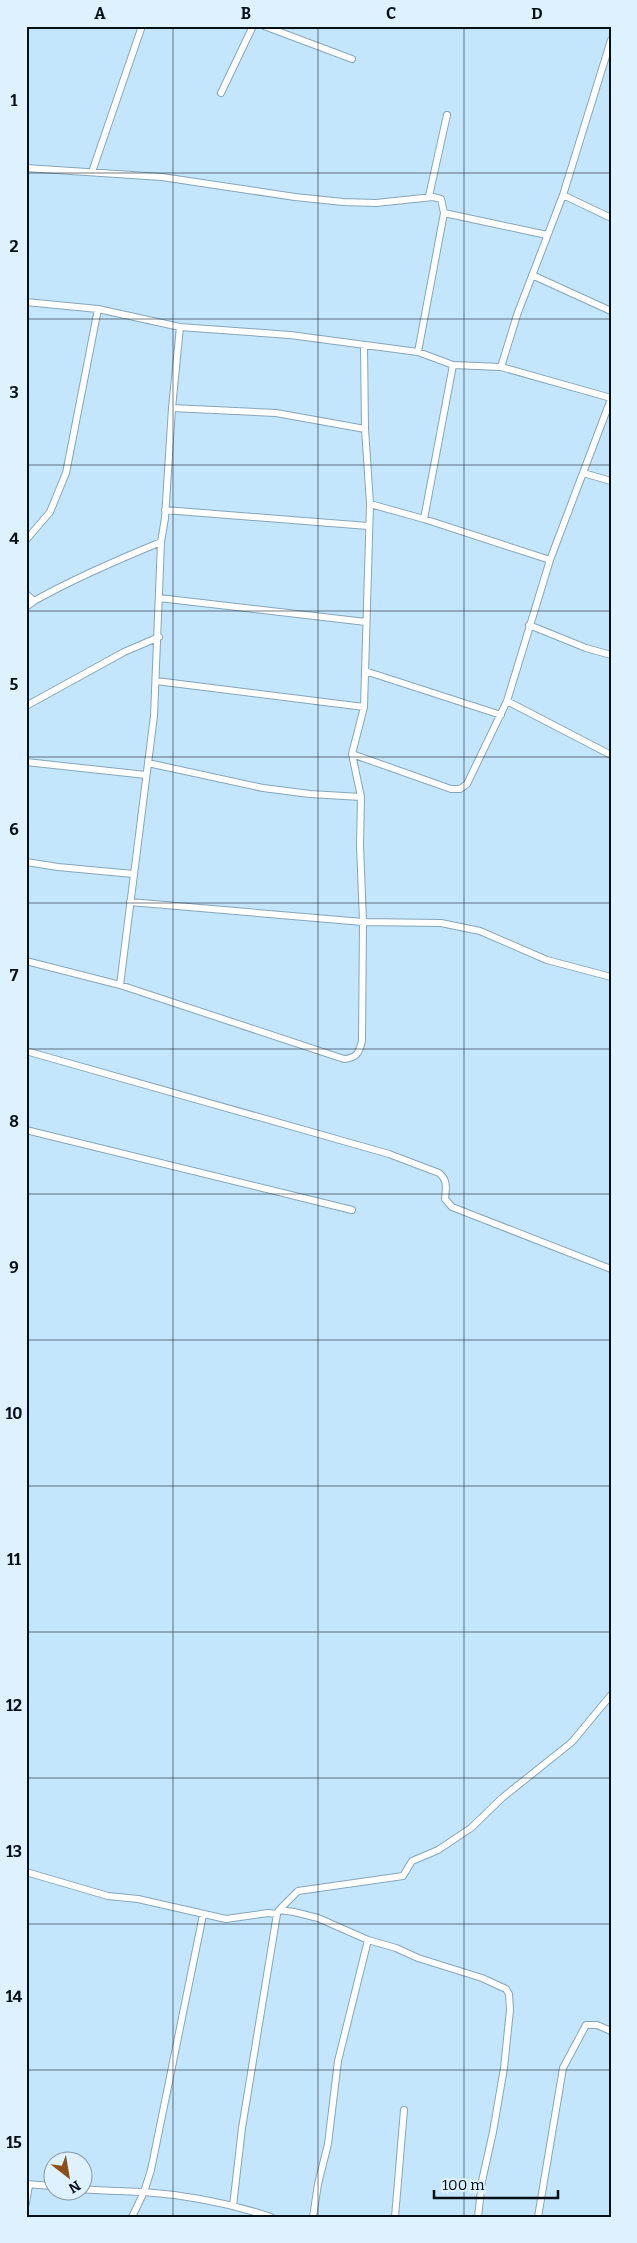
<svg xmlns="http://www.w3.org/2000/svg" width="637" height="2243" font-family="Bitter,serif">
  <style>
    .lines { fill: none; stroke-linecap: round; stroke-linejoin: round }
    .street-casing { stroke: #85a6ba; stroke-width: 8 }
    .street { stroke: #fff; stroke-width: 6 }
    .grid { fill: none; stroke: #040f16; stroke-width: 1; stroke-opacity: 0.55 }
    .neatline { fill: none; stroke: #040f16; stroke-width: 2 }
    .grid-label { font-size: 16px; text-anchor: middle; font-weight: bold; fill: #040f16 }
  </style>
  <rect width="100%" height="100%" fill="#c4e6fc"/>
  <g class="lines">
    <defs>
      <path id="street" d="M264,26l88,33
        M221,93l32,-67
        M26,168l136,9 133,20 48,5 33,1 57,-6 8,2 3,14 103,22
        M92,172l50,-146
        M563,195l48,23
        M429,196l18,-81
        M532,275l79,36
        M26,302l72,7 82,18 110,8 128,17 35,13 48,2 110,31
        M418,352l26,-139
        M501,367l16,-52 46,-120 48,-155
        M172,408l104,5 89,16
        M583,473l28,8
        M370,504l54,15 29,-154
        M165,510l203,16
        M424,519l126,41
        M26,540l24,-28 16,-39 32,-164
        M26,594l8,7 -8,6
        M159,598l207,24
        M34,601c41,-23 83,-41 127,-59
        M529,625l57,23 25,7
        M365,671l136,44
        M156,681l208,26
        M507,701l104,54
        M26,706l98,-54 35,-15
        M352,754l99,35h9l7,-5 40,-83 43,-141 61,-161
        M26,762l120,13
        M148,763l115,25 47,6 51,3
        M26,862l32,5 75,7
        M130,902l233,20 78,1 39,8 67,29 64,17
        M26,961l94,24 224,74c13,-1 15,-6 18,-18l1,-119 -3,-77 1,-48 -9,-43 12,-47 6,-203 -5,-75 -1,-83
        M120,985l34,-269 7,-174 4,-24 7,-110 8,-81
        M26,1051l363,103 50,19c9,7 7,16 6,26l7,8 159,62
        M26,1130l326,80
        M26,1872l82,24 30,3 88,20 42,-6 9,1 2,-4 15,2 24,6 50,22 28,8 22,10 64,20 24,11 3,5 1,16 -6,58 -11,64 -11,49 -4,36
        M279,1910l19,-19 105,-15 9,-15 26,-11 33,-22 31,-30 70,-56 39,-47
        M26,2184l26,2
        M82,2189c21,2 41,2 62,3 41,3 88,12 127,25
        M26,2203l3,-18
        M233,2206l9,-78 35,-214
        M132,2217l12,-25 7,-22 52,-255
        M313,2217l5,-33 10,-40 10,-83 30,-121
        M395,2217l9,-107
        M538,2217l25,-149 23,-43h11l14,6"/>
    </defs>
    <use href="#street" class="street-casing"/>
    <use href="#street" class="street"/>
  </g>
  <path class="grid" d="M173,26v2191M318,26v2191M464,26v2191M26,173h585M26,319h585M26,465h585M26,611h585M26,757h585M26,903h585M26,1049h585M26,1194h585M26,1340h585M26,1486h585M26,1632h585M26,1778h585M26,1924h585M26,2070h585"/>
  <rect width="637" height="2243" fill="none" stroke="#ddf1ff" stroke-width="55"/>
  <g transform="translate(68 2176) rotate(149)"><circle r="24" fill="#ddf1ff" stroke="#8697a2"/>
  <path d="M0-4L9 19L0 12L-9 19Z" fill="#8d4d16"/>
  <text y="-8" font-size="14" font-weight="bold" text-anchor="middle" fill="#040f16">N</text>
  </g>
  <path d="M434 2190v8h124v-8" fill="none" stroke="#040f16" stroke-width="2.5"/>
  <text x="442" y="2190" font-size="15" fill="#040f16" stroke="#ddf1ff" stroke-width="4" paint-order="stroke">100 m</text>
  <rect x="28" y="28" width="582" height="2188" class="neatline"/>
  <g class="grid-label">
    <text x="100" y="19">A</text>
    <text x="246" y="19">B</text>
    <text x="391" y="19">C</text>
    <text x="537" y="19">D</text>
    <text x="14" y="106">1</text>
    <text x="14" y="252">2</text>
    <text x="14" y="398">3</text>
    <text x="14" y="544">4</text>
    <text x="14" y="690">5</text>
    <text x="14" y="835">6</text>
    <text x="14" y="981">7</text>
    <text x="14" y="1127">8</text>
    <text x="14" y="1273">9</text>
    <text x="14" y="1419">10</text>
    <text x="14" y="1565">11</text>
    <text x="14" y="1711">12</text>
    <text x="14" y="1857">13</text>
    <text x="14" y="2002">14</text>
    <text x="14" y="2148">15</text>
  </g>
</svg>
